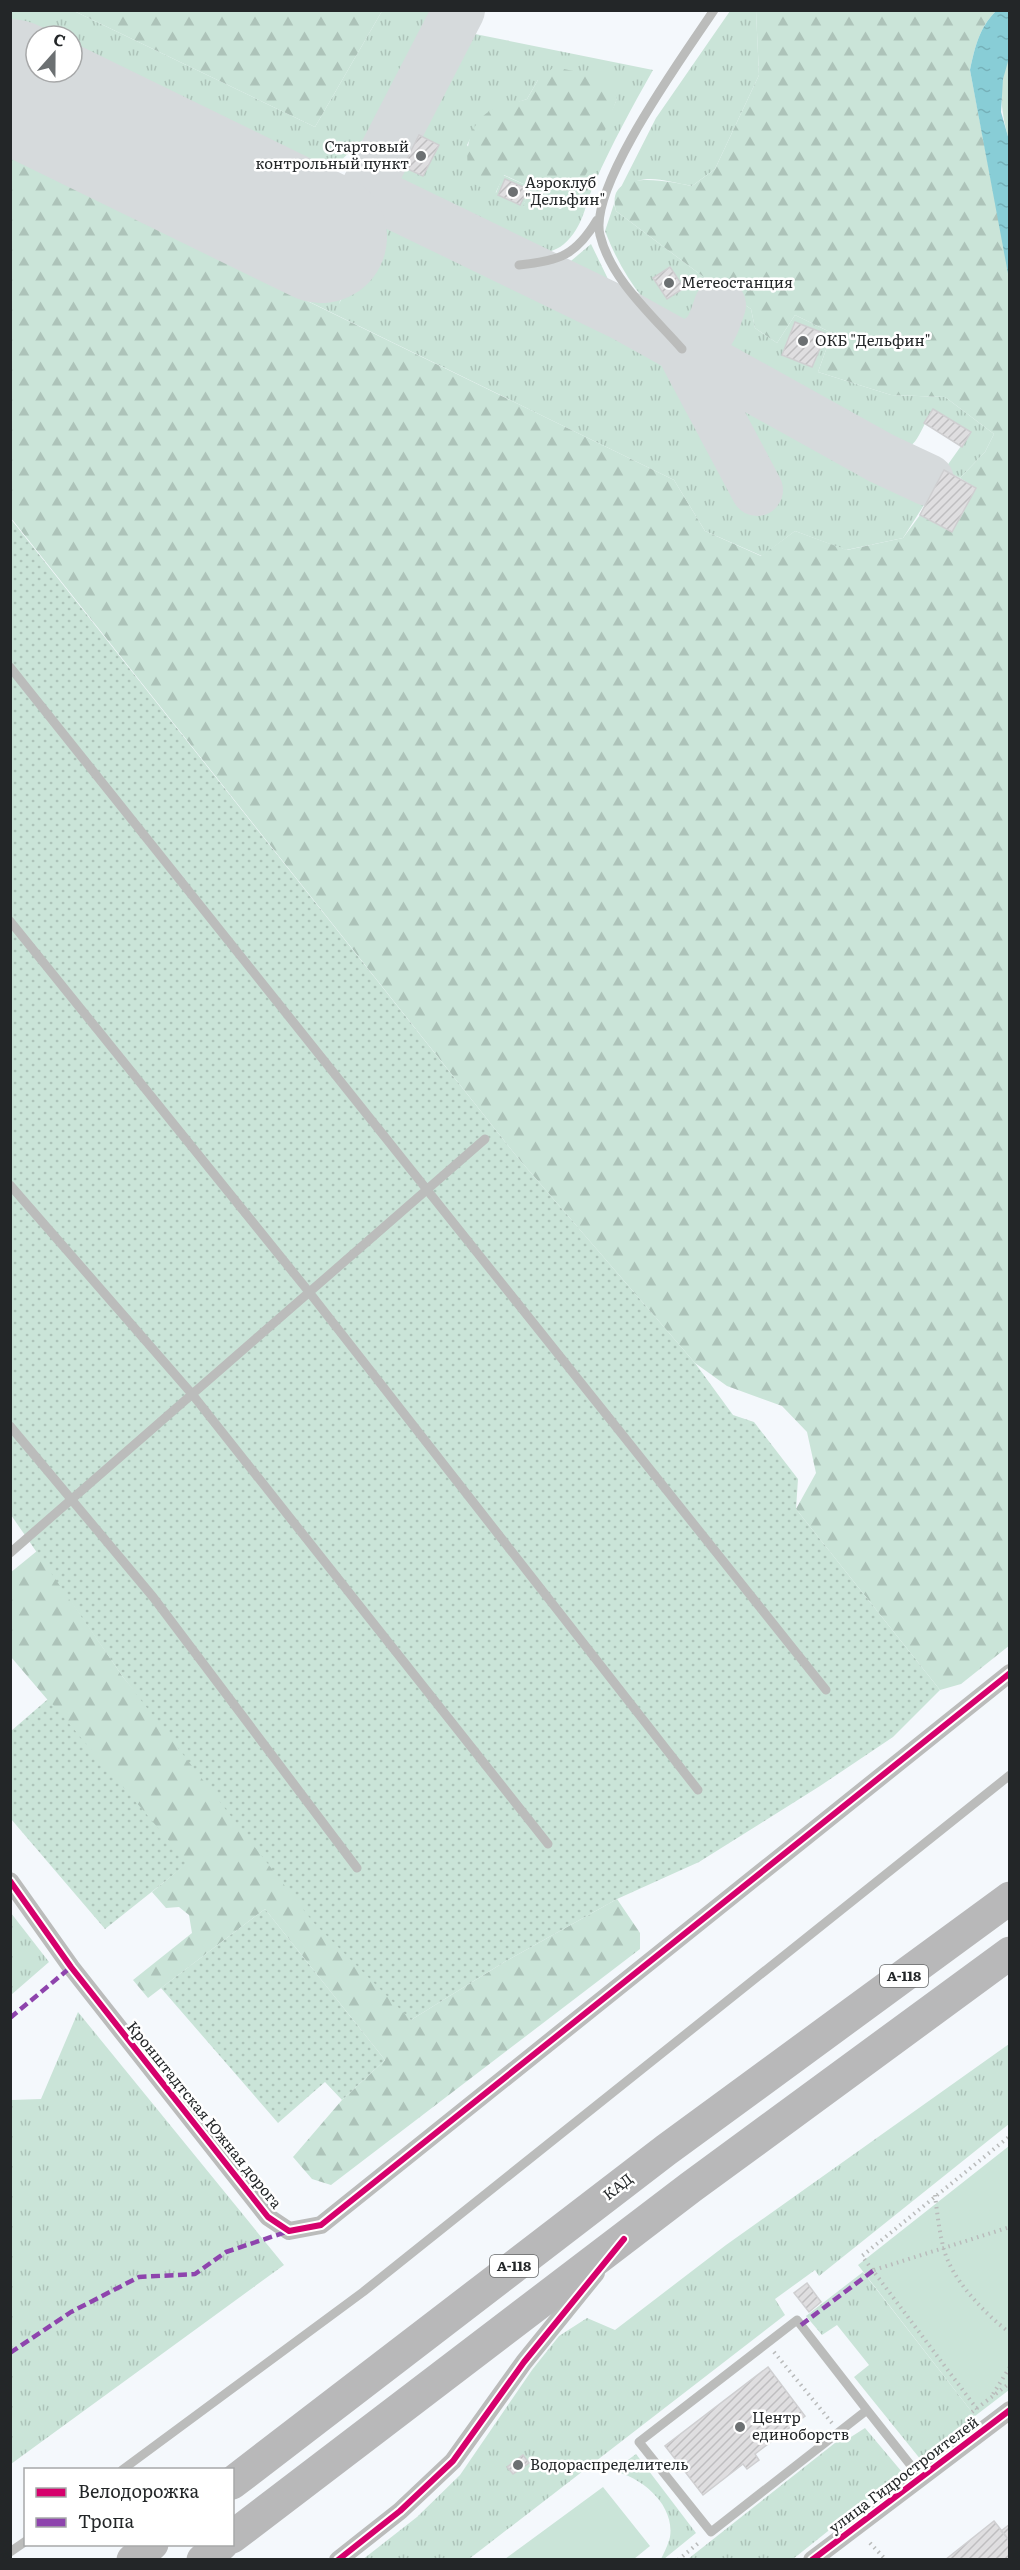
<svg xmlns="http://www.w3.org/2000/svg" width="1020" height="2570" font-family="Literata,serif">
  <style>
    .grass { fill: url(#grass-tufts); fill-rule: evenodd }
    .forest { fill: url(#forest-firs) }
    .park { fill: #cae4d8 }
    .garden { fill: url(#garden-dots) }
    .water { fill: url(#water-ripples) }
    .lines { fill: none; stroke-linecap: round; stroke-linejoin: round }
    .taxiway { stroke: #d6dadc; stroke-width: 52 }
    .runway { stroke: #d6dadc; stroke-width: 132 }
    .building { fill: url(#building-hatch); stroke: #cfcfd1; stroke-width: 1.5 }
    .path { stroke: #b9bbbb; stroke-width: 4; stroke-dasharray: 1.5 4.5; stroke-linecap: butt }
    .lane { stroke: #bbbcbb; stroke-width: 9 }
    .street { stroke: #bbbcbb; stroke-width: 18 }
    .highway { stroke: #b8b8b9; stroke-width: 33 }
    .quiet { stroke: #8e44ad; stroke-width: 4.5; stroke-dasharray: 9 4.5; stroke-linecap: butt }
    .cycleway-casing { stroke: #fff; stroke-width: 10 }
    .cycleway { stroke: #d6006c; stroke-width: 6 }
    .poi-dot { fill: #6c7072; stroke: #fff; stroke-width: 2 }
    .labels { text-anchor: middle; stroke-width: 5; stroke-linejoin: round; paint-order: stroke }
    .shield { fill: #fff; stroke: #656768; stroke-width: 1.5 }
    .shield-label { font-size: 14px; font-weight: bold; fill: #232628 }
    .poi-label { font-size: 15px; fill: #232628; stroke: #fff; text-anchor: start }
    .street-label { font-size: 15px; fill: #232628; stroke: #fff }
  </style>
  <defs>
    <pattern id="grass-tufts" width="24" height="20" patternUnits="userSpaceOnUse" patternTransform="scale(1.5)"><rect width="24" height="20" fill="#cae4d8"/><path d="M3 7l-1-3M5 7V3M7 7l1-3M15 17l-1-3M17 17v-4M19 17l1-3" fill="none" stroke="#adc3b9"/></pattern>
    <pattern id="forest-firs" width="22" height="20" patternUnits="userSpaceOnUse" patternTransform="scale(1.5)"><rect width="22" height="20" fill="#cae4d8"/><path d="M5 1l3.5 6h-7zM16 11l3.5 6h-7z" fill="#adc3b9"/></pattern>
    <pattern id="garden-dots" width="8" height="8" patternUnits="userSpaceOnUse" patternTransform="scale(1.5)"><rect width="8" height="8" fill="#cae4d8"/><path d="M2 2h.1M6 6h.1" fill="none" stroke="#adc3b9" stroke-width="1.8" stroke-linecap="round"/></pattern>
    <pattern id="water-ripples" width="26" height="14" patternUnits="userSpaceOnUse" patternTransform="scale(1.5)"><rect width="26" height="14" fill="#88cdd6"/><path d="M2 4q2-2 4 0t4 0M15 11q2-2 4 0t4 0" fill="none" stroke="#75b0b8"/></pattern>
    <pattern id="building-hatch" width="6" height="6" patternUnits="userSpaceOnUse" patternTransform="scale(1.5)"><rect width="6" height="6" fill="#dfdee0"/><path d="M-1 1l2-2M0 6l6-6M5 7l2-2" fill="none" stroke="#bfbec0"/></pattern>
  </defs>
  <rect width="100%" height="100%" fill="#f4f8fc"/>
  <path class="grass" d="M10,11h64l241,116 67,-116h48c-14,52 -41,109 -82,143 -5,4 -10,10 -15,11 -12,4 -25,2 -37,1l-224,-109v-21h-36v4l-25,-12z
    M730,11h26l3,64 -44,94 -23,17c-29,-5 -46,-14 -72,3l36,-71z
    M475,34l178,36c-21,37 -41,74 -58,112 -10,21 -11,45 -31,62 -11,9 -25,11 -39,10l-112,-54 -8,-7 -7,-13 5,-13 20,9 15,-31 -19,-10zM538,80l79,19 -40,89 -16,21 -38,-3 7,-19 -27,-12 -7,18 -29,-48c21,-40 22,-32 60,-46z
    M10,138l331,160 -2,6 45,-96 148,70 95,50 76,45 228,121 -28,44 -57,12 -51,-19 -33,25 -57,-25 -31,-51 -663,-324z
    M614,204l2,7 89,67 46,31 4,19 22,15 18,-28 37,18 -14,39 73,23 54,2 49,37 -9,18 -25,26 -16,-8 27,-38 -38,-23c-18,29 -13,43 -51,43 -39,-21 -78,-42 -117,-64 -75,-41 -128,-74 -160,-157z
    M591,244l17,35 27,34 -83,-44 13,-3z
    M11,1913l38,49 -38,33h-1z
    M78,2012l206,253 -273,199v-364l30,-1z
    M1009,2044v80l-190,152 -4,-6 -40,29 10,16 -316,244 -107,1 55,-43 43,-42 72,-105 27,-34 28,-18 28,12 111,-85z
    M863,2272l112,144 -54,44 -67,-83 15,-12 -32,-40 -15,10 -16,-19z
    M865,2428l37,44 -109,87h-105l152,-120 3,3z
    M636,2454l60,79 -32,26h-3c3,-6 7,-14 9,-22 5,-32 -28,-60 -57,-66z"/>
  <path class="forest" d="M74,11l308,-1v1l-67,116z
    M756,11h240c-17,17 -21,36 -26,59l40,209v1366l-49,39 -21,6 -144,-181 20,-36 -9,-41 -25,-26 -55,-20 -32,-23 -177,-205 -507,-640 -1,-362 664,324 31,51 56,25 34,-25 52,19 56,-12 17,-23 32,17 24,-44 -16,-10 25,-26 9,-18 -49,-37 -54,-2 -73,-23 14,-39 -37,-18 -18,28 -22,-15 -4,-19 -46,-31 -89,-67c-12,-45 55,-29 76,-25l23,-17 44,-94z
    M1009,58v82c-8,-28 -12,-55 0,-82z
    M554,67l49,10 9,8 5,14c-16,39 -30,96 -69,117l-25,-10 7,-19 -26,-12 -9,19 -23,-11c-10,-25 -5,-62 23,-75 9,-5 22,-5 32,-9l11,-19z
    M37,1551l86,126 288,343 95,-59 111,-62 23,34v16l-309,236 -19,-6 -19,-22 49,-57 43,-40 -120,-151 -117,89 -15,-18 59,-47 -3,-18 -10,-8 -13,1 -14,-16 35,-29 -176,-206 -1,-84z"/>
  <path class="park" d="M1009,2146v244l-34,26 -117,-151z
    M603,2487l47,59 -16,13h-129z"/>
  <path class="garden" d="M10,518l508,640 177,205 38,52 21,7 44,57 -2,30 144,181 -47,47 -73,49 -121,76 -82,37 -111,62 -95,59 -98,-98 -190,-245 -112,-162z
    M48,1699l140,164 -83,66 -94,-110v-88z
    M265,1909l120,151 -43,40 -17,-18 -47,41 -117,-135z"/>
  <path class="water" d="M996,11h14l-1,47 -6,21 -2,33 8,28v139l-39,-209c5,-23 9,-42 26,-59z"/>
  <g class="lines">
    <path class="taxiway" d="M366,190l256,124 259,144 47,22
      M321,237l19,-9 26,-38 93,-180
      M720,305c-9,27 -11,33 -38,44l75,141"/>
    <path class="runway" d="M10,85l311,152"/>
  </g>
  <path class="building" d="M419,135l20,10 -16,31 -20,-9z
    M505,179l23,10 -8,16 -22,-10z
    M670,267l14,21 -17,11 -14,-21z
    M795,322l31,12 -14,33 -30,-12z
    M933,409l38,23 -9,15 -38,-24z
    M944,470l32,18 -24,44 -32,-17z
    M807,2283l14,19 -12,10 -15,-19z
    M768,2367l37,49 -50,38 4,6 -12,9 -4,-5 -40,31 -38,-49z
    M523,2455l6,8 -16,11 -6,-7z
    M994,2521l16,20v19h-65z
    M1010,2524v17l-9,-10z"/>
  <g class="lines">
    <path class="path" d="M935,2195c2,17 4,34 8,51 7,32 41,67 67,87
      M874,2270l136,-43
      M774,2352l58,71
      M993,2394l17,-27
      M977,2409l-115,-153 148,-120
      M972,2412l38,-29
      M870,2543l16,17
      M678,2560l23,-19"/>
    <path class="lane" d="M519,265c41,-4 57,-10 78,-45
      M682,349c-29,-33 -71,-69 -82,-114 -12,-49 85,-181 114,-225
      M10,667l816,1023
      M10,921l299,371 389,498
      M10,1185l182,209 356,450
      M10,1426l143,171 204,271
      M10,1553l475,-414
      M867,2410l-70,-90 -158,122 72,90 156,-122 53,67
      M122,2470l241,-178 647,-517
      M10,2552l16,-11"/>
    <path class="street" d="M10,1881l61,86 197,250 21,14 32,-6 689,-552
      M338,2560l62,-49 53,-50 71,-99 72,-89
      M812,2560l198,-150"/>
    <path class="highway" d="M232,2483l434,-333 344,-252
      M232,2537l459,-350 319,-234
      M133,2560l19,-16
      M203,2560l19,-16"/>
    <path class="quiet" d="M10,2018l61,-51
      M801,2325l73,-55
      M10,2353l61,-41 68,-35 56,-3 31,-22 63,-21"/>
    <defs>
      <path id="cycleway" d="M10,1881l61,86 197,250 21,14 32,-6 689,-552
        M338,2560l62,-49 53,-50 71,-99 100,-123
        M812,2560l198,-150"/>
    </defs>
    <use href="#cycleway" class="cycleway-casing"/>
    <use href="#cycleway" class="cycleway"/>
  </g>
  <g class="poi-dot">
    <circle cx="421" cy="156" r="6"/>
    <circle cx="513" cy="192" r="6"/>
    <circle cx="669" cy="283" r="6"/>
    <circle cx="803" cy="341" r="6"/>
    <circle cx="740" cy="2427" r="6"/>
    <circle cx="518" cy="2465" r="6"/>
  </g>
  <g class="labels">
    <g class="shield">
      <rect x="880" y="1965" width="48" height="22" rx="4.5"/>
      <rect x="490" y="2255" width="48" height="22" rx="4.5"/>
    </g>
    <g class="shield-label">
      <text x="904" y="1981">А-118</text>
      <text x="514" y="2271">А-118</text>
    </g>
    <g class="poi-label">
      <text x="409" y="152" text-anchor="end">Стартовый<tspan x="409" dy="17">контрольный пункт</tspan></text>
      <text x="525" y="188">Аэроклуб<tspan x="525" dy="17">"Дельфин"</tspan></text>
      <text x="681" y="288">Метеостанция</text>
      <text x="815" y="346">ОКБ "Дельфин"</text>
      <text x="752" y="2423">Центр<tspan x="752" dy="17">единоборств</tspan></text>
      <text x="530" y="2470">Водораспределитель</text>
    </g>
    <g class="street-label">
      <text transform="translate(204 2115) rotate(51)" y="5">Кронштадтская Южная дорога</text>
      <text transform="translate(618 2187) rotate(-38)" y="5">КАД</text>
      <text transform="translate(904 2475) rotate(-37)" y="5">улица Гидростроителей</text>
    </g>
  </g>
  <rect width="1020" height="2570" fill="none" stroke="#232628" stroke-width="24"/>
  <rect x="24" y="2468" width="210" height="78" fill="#ffffff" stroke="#a7a8a9" stroke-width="1.5"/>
  <rect x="36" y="2488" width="30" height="9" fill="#d6006c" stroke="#a7a8a9" stroke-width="1.5"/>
  <text x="78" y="2498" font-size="18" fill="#232628">Велодорожка</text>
  <rect x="36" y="2518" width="30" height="9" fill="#8e44ad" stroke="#a7a8a9" stroke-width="1.5"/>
  <text x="78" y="2528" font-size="18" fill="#232628">Тропа</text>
  <g transform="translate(54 54) rotate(21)"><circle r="28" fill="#ffffff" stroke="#a7a8a9" stroke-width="1.5"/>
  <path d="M0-4.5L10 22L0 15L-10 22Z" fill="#6c7072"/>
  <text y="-9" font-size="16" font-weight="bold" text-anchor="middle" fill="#232628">С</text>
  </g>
</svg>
